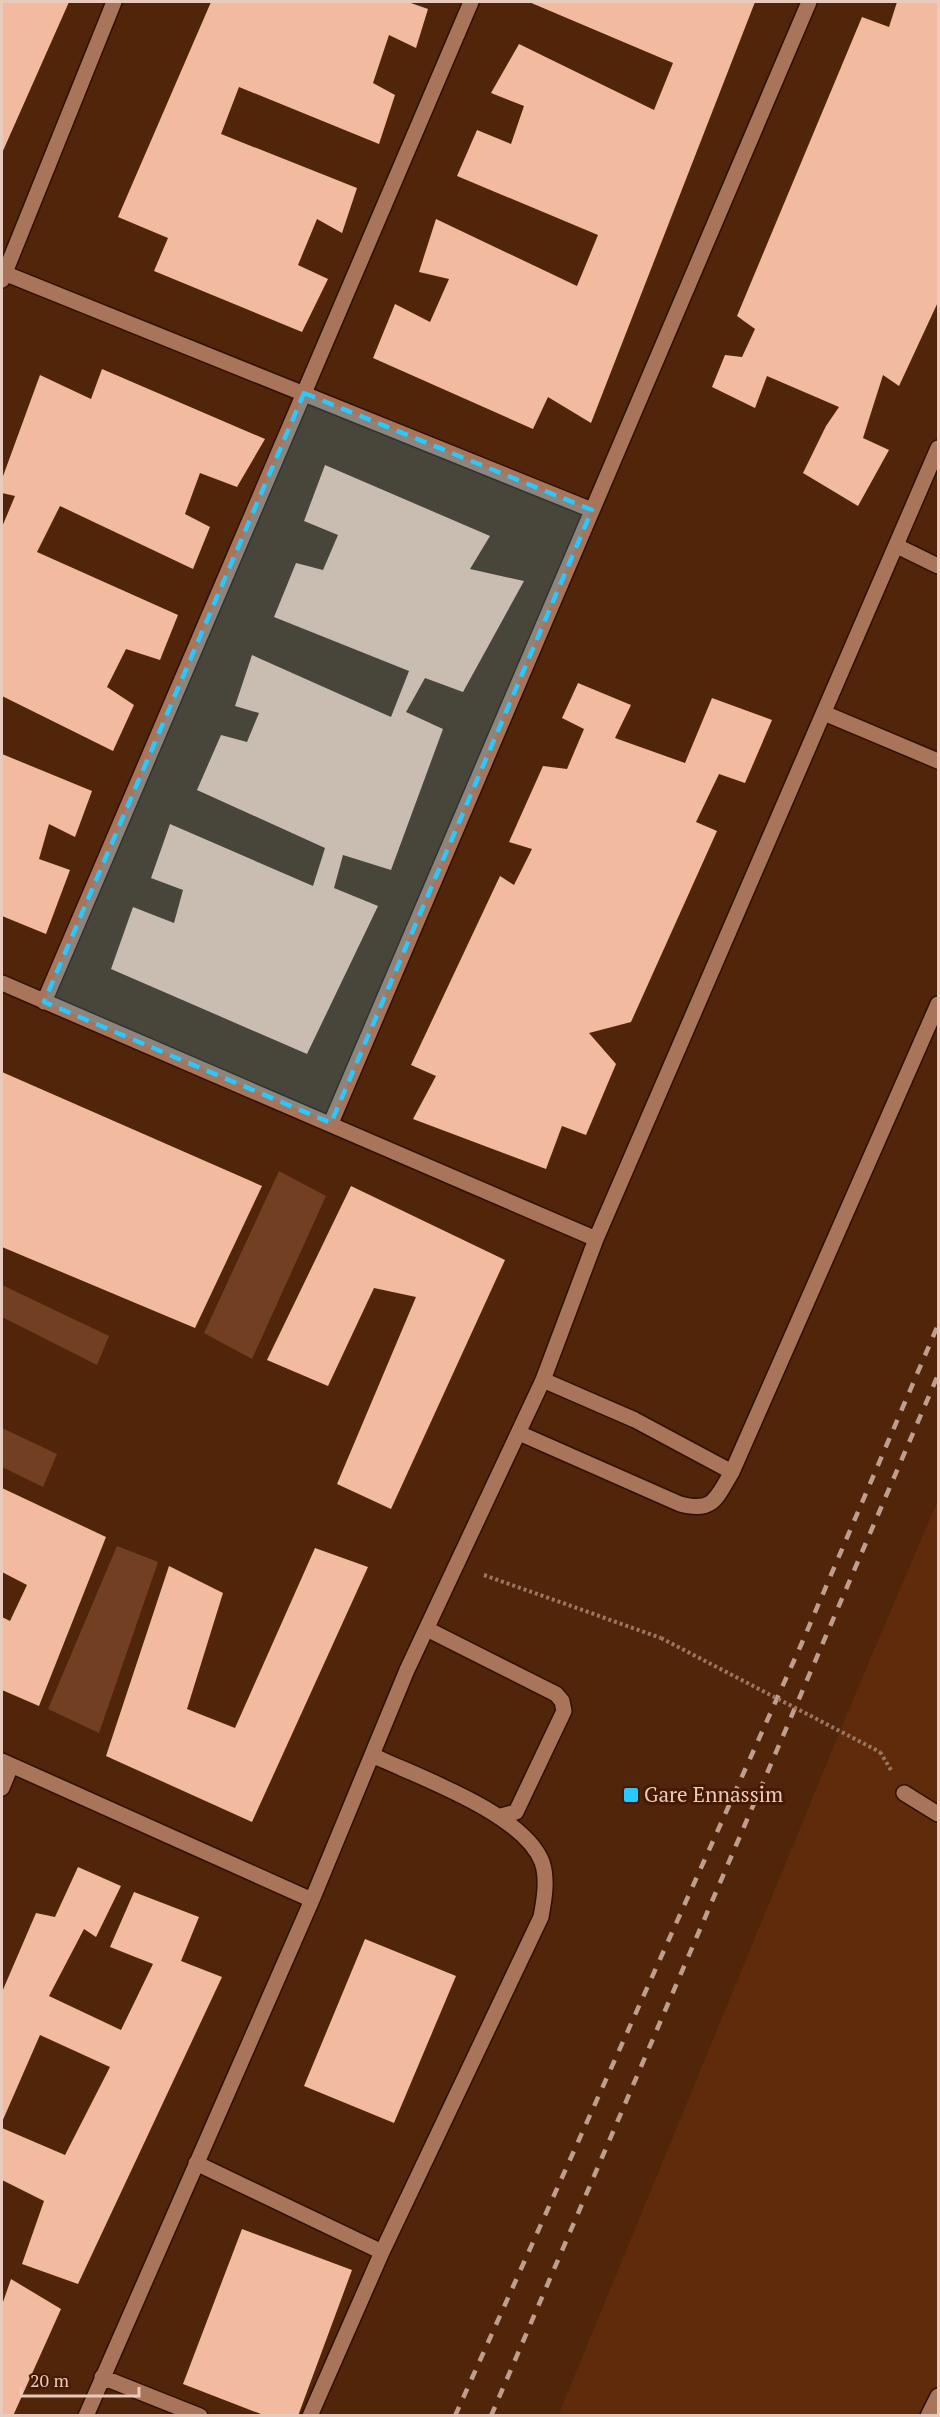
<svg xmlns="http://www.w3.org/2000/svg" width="940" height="2417" font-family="'PT Serif',serif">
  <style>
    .built { fill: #5f2b0b }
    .green { fill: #723f23 }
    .building { fill: #f2ba9e }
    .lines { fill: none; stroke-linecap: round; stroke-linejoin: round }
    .minor-casing { stroke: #301000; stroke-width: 18 }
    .path { stroke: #9b7762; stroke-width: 4; stroke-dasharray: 3 3; stroke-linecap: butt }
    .minor { stroke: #a8745a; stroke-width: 15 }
    .rail { stroke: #bf9e8d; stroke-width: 4.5; stroke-dasharray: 10 10; stroke-linecap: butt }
    .path-bridge { stroke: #9b7762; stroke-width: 4; stroke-dasharray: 3 3; stroke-linecap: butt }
    .marked { fill: #29c8ff; fill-opacity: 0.2; stroke: #29c8ff; stroke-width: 4.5; stroke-dasharray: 12 8; stroke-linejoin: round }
    .poi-dot { fill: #29c8ff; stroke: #461a00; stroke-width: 2 }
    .labels { text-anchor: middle; stroke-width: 6; stroke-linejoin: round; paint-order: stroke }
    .poi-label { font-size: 21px; fill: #e8cbbd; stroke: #461a00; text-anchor: start }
  </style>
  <rect width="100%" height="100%" fill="#51250a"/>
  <path class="built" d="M938,1500v915l-380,1 299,-726z"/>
  <path class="green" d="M279,1171l47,25 -74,163 -48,-26z
    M2,1285l107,51 -12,29 -95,-48z
    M2,1428l55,26 -14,33 -41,-20z
    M117,1546l41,16 -59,171 -51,-24z"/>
  <path class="building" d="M2,2h67l-67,151z
    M211,2h197l20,7 -12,39 -27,-13 -16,48 22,12 -16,49 -140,-57 -18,47 136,54 -15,45 -25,-14 -19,46 30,14 -26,53 -148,-61 14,-33 -50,-21z
    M529,2h226l-164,421 -43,-26 -15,32 -160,-71 22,-54 35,18 19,-43 -30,-7 17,-53 141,67 21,-51 -141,-59 20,-46 34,14 13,-38 -33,-13 28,-49 135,66 19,-47z
    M897,2h41v300l-39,84 -16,-11 -20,63 26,12 -31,56 -55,-33 23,-47 13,-19 -72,-31 -12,32 -43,-21 13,-32 17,2 13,-28 -18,-13 125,-299 27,10z
    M102,369l163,70 -28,48 -37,-14 -15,41 25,13 -17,42 -133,-63 -23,46 141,63 -18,45 -34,-11 -19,38 27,18 -21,46 -111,-55v-169l13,-31 -13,-3v-14l38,-104 51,24z
    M325,465l165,71 -20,33 54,12 -61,111 -38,-14 -19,34 37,17 -52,141 -48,-15 -9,33 44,18 -71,148 -196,-85 22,-62 41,16 9,-33 -32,-12 19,-54 143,62 12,-38 -128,-58 24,-55 26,7 12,-29 -24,-7 17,-51 139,62 18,-46 -135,-54 22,-54 27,7 15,-35 -34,-14z
    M578,683l53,22 -16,33 70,25 27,-65 60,22 -27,63 -26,-9 -23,48 21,9 -86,191 -42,11 27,31 -30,71 -24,-9 -16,43 -133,-50 23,-43 -25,-11 89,-189 14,9 18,-36 -23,-7 34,-76 24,3 17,-40 -22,-11z
    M2,754l90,37 -17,46 -26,-13 -10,35 31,11 -24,64 -44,-18z
    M2,1072l260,114 -67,142 -193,-81z
    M351,1186l154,74 -114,249 -54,-25 79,-187 -42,-9 -46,98 -61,-26z
    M2,1488l104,49 -67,169 -37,-16v-73l8,4 17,-36 -25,-13z
    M315,1548l53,19 -116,255 -146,-66 63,-190 54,27 -36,116 48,19z
    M78,1867l43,19 -25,51 -12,-8 -35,67 72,34 32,-66 -43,-17 24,-55 65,25 -18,44 41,16 -144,307 -56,-20 22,-63 -42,-21v-52l63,27 45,-88 -70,-32 -38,87v-130l34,-79 19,4z
    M365,1939l91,37 -62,147 -90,-37z
    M242,2229l110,41 -54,146h-32l-83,-32z
    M11,2279l50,30 -48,107h-11v-111z"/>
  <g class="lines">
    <defs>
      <path id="minor" d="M4,273l588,237
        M2,280l112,-278
        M897,546l41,20
        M824,713l114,48
        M2,983l594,256
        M44,1002l427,-1000
        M331,1123l478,-1121
        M543,1380l92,40 97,52
        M519,1433l161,71c34,9 36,-6 52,-32l206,-468
        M427,1629l129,65 6,7 2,10 -48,101 -15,4
        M372,1755c46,22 151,58 170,107 6,17 2,39 -1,55l-159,335
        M2,1761l310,139
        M2,1788l9,-22
        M904,1793l34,21
        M196,2163l186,89 -72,164
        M102,2377l98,39
        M86,2416l226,-516 95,-230 136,-290 53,-141 342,-791
        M928,2416l10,-20"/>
    </defs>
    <use href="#minor" class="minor-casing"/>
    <path class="path" d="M484,1575l177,63
      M880,1752l11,18"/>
    <use href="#minor" class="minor"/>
    <path class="rail" d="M455,2416l346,-771 137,-320
      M491,2416l447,-1041"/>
    <path class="path-bridge" d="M661,1638l219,114"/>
  </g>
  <path class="marked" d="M304,393l288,117 -261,613 -287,-121z"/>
  <rect class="poi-dot" x="623" y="1787" width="16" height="16" rx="3"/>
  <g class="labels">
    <g class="poi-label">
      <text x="644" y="1802">Gare Ennassim</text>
    </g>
  </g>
  <rect width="940" height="2417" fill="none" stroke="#e8cbbd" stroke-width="6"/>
  <path d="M21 2387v9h118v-9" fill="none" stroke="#e8cbbd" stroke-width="3"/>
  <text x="30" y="2387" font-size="18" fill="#e8cbbd" stroke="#461a00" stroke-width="4.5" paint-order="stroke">20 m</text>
</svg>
